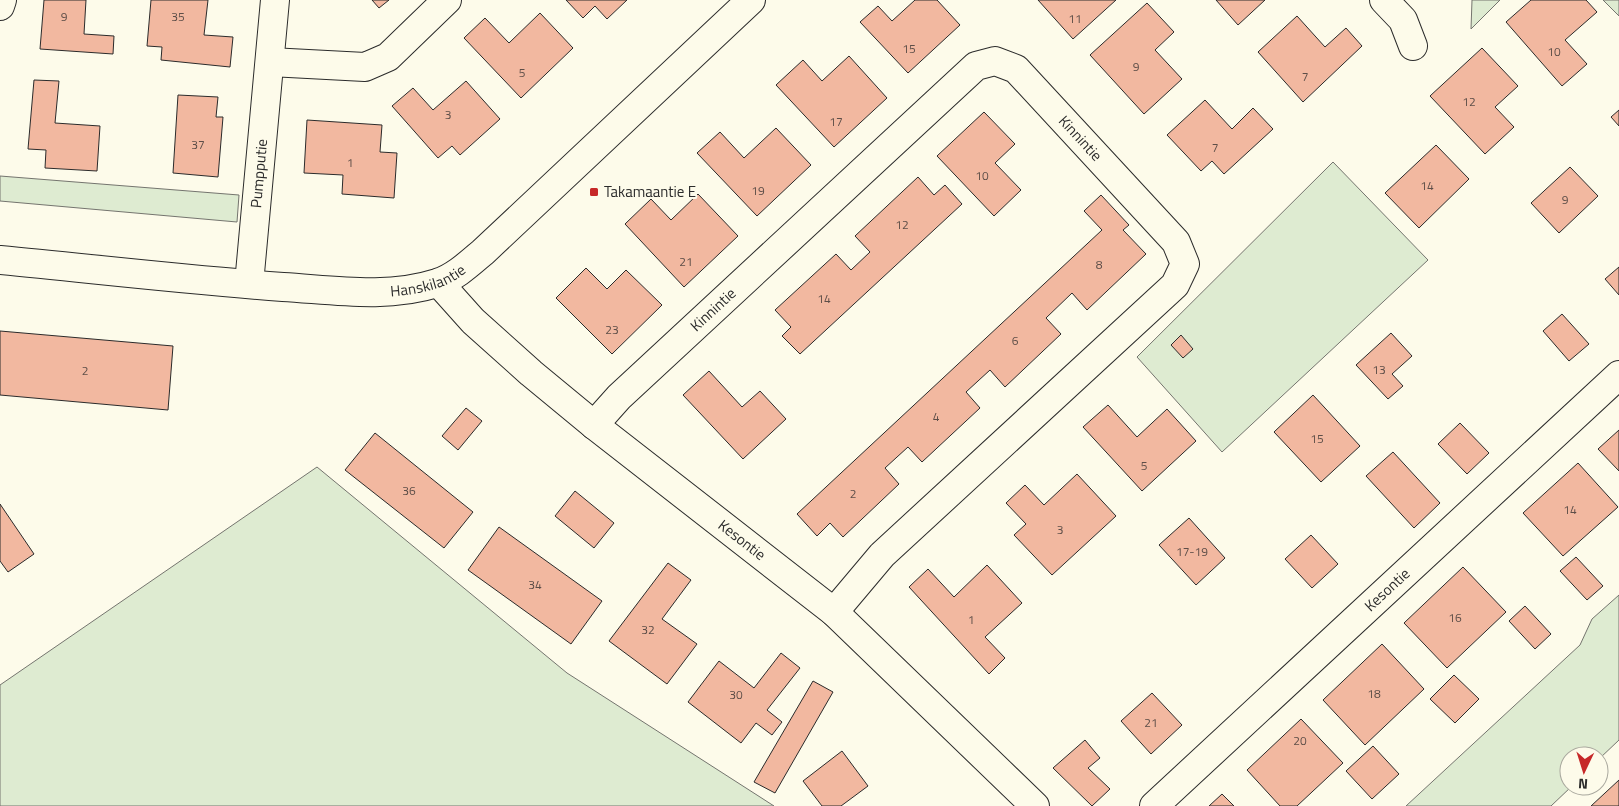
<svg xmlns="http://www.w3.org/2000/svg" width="1619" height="806" font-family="'Titillium Web',sans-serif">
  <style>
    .green { fill: #deebd1; stroke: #74746e }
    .building { fill: #f2b8a0; stroke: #2b2b2b }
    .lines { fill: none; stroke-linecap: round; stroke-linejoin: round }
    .minor-casing { stroke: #2b2b2b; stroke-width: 30 }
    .minor { stroke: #fdfbea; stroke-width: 28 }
    .poi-dot { fill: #c62828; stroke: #fdfbea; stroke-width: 2 }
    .labels { text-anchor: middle; stroke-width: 4; stroke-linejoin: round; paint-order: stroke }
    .number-label { font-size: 12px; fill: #5d4e48 }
    .street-label { font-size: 15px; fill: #2b2b2b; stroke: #fdfbea }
    .poi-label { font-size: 15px; fill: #2b2b2b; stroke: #fdfbea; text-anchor: start }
  </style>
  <rect width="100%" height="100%" fill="#fdfbea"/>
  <path class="green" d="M1472,0h28l-29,29z
    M1603,0h16v16z
    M1333,162l95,98 -206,192 -85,-95z
    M0,176l239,19 -2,27 -237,-21z
    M317,467l250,206 207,133h-774v-121z
    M1619,595v145l-20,19v-3h-30v30h3l-21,20h-145l174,-161 12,-26z"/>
  <path class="building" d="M44,0h42l-2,34 30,2 -1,18 -73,-5z
    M151,0h57l-4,35 29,2 -3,30 -69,-7 1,-13 -15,-1z
    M372,0h17l-10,8z
    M566,0h61l-20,19 -12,-13 -12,12z
    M915,0h22l23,25 -52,48 -48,-51 18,-16 14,15z
    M1038,0h78l-43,39z
    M1216,0h49l-27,25z
    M1531,0h55l11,12 -32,28 22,24 -25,22 -56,-64z
    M1147,3l27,29 -19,18 27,29 -38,35 -54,-59z
    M540,13l33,35 -52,50 -57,-60 21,-20 24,25z
    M1297,16l28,31 21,-19 16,18 -59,56 -45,-50z
    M1482,48l36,38 -23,21 19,20 -29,27 -55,-58z
    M849,56l38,42 -53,49 -58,-62 27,-25 19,21z
    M34,80l25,1 -4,42 45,3 -3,45 -52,-3 1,-18 -18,-1z
    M466,81l34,38 -40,36 -8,-9 -14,12 -46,-52 21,-18 20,22z
    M178,95l40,2 -2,20h7l-5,60 -45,-4z
    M1205,100l27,29 21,-21 20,21 -49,45 -12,-13 -11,10 -34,-36z
    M1619,110v16l-8,-9z
    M984,112l31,32 -20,19 26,27 -27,26 -57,-60z
    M307,120l75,5 -2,27 17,1 -3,45 -52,-4 1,-19 -39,-2z
    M776,128l35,37 -54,51 -60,-63 23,-21 24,26z
    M1436,145l33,34 -50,49 -34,-35z
    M1570,167l28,29 -39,37 -28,-30z
    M918,177l16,18 11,-10 17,19 -162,150 -18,-18 9,-9 -16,-17 61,-56 15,16 19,-18 -15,-16z
    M698,194l40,42 -54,51 -59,-63 26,-25 20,21z
    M1101,195l28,30 -6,5 23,24 -59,56 -15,-17 -26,25 15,16 -56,53 -15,-17 -24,22 14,16 -58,54 -14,-15 -23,21 14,16 -56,53 -13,-14 -13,13 -20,-22 305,-284 -18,-19z
    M1619,267v28l-14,-16z
    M586,268l21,21 19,-19 36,35 -50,49 -56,-56z
    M1562,314l27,30 -20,17 -26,-30z
    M0,331l173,15 -5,64 -168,-15z
    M1391,333l21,23 -20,18 11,12 -15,13 -32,-34z
    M1181,335l12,14 -10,9 -12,-13z
    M709,371l33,36 18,-16 26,28 -43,40 -60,-64z
    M1313,395l47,51 -39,36 -47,-50z
    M1108,405l29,32 30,-28 29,32 -54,50 -59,-64z
    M466,408l16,13 -24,29 -16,-14z
    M1460,423l29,30 -22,21 -29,-30z
    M1619,430v41l-21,-22z
    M375,433l98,79 -29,36 -99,-78z
    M1393,452l47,51 -26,25 -48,-52z
    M1578,463l40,44 -55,49 -40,-43z
    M1077,474l39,42 -64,59 -38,-40 12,-11 -20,-21 19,-18 19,20z
    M575,491l39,32 -20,25 -39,-32z
    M0,504l34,50 -26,18 -8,-11z
    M1189,518l36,40 -29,27 -37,-40z
    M499,527l103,74 -31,43 -103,-74z
    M1311,535l27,29 -26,24 -27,-29z
    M1576,557l27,29 -16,14 -27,-29z
    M668,563l23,17 -29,39 35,25 -30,40 -58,-43z
    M987,565l35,38 -37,34 20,21 -16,16 -80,-87 19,-18 26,28z
    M1463,567l43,45 -59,56 -43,-45z
    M1525,606l26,28 -16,15 -26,-28z
    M1382,644l42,45 -59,56 -42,-45z
    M781,653l19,15 -33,42 15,12 -10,13 -16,-12 -15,20 -53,-41 31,-41 35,27z
    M1454,675l25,24 -24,24 -25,-24z
    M813,681l20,11 -58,101 -21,-11z
    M1152,693l30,32 -31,29 -30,-33z
    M1301,719l42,44 -46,43h-17l-33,-36z
    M1085,740l15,18 -12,10 22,21 -18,17 -39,-38z
    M1373,746l26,28 -27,25 -26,-28z
    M842,751l26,35 -27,20h-19l-19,-25z
    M1619,780v26h-28z
    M1222,794l12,12h-25z"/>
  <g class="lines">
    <defs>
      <g id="minor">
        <path d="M1384,0l19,20 10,26"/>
        <path d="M0,6l2,-6"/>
        <path d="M270,62l95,5 23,-10 59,-57"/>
        <path id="s1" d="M0,260c94,9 188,20 283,27 51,3 104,12 154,-4 17,-5 33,-20 46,-31l268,-252"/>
        <path id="s2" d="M439,283l34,38 58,52 63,52 240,187 201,194"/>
        <path id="s3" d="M249,284l26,-284"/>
        <path id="s4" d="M594,425l25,-28 357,-331 19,-5 21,8 160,173 9,22 -10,21 -293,270 -48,57"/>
        <path id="s5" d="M1154,806l465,-431"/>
      </g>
    </defs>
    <use href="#minor" class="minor-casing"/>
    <use href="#minor" class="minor"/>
  </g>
  <rect class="poi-dot" x="589" y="187" width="10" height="10" rx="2.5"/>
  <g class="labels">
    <g class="number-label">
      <text x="64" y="21">9</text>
      <text x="178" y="21">35</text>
      <text x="1075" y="23">11</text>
      <text x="909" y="53">15</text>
      <text x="1554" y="56">10</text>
      <text x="1136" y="71">9</text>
      <text x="522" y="77">5</text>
      <text x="1305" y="81">7</text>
      <text x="1469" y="106">12</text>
      <text x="448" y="119">3</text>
      <text x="836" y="126">17</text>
      <text x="198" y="149">37</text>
      <text x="1215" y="152">7</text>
      <text x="350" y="167">1</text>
      <text x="982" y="180">10</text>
      <text x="1427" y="190">14</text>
      <text x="758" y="195">19</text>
      <text x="1565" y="204">9</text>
      <text x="902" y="229">12</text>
      <text x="686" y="266">21</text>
      <text x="1099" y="269">8</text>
      <text x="824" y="303">14</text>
      <text x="612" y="334">23</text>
      <text x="1015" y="345">6</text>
      <text x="1379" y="374">13</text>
      <text x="85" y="375">2</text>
      <text x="936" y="421">4</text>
      <text x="1317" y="443">15</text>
      <text x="1144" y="470">5</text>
      <text x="409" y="495">36</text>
      <text x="853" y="498">2</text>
      <text x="1570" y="514">14</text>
      <text x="1060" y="534">3</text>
      <text x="1192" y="556">17-19</text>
      <text x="535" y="589">34</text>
      <text x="1455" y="622">16</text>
      <text x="971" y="624">1</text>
      <text x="648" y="634">32</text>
      <text x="1374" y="698">18</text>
      <text x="736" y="699">30</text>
      <text x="1151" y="727">21</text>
      <text x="1300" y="745">20</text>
    </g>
    <g class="street-label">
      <text dy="5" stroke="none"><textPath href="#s4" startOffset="661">Kinnintie</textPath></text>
      <text dy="5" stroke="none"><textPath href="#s3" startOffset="111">Pumpputie</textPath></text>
      <text dy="5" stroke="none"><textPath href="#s1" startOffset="431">Hanskilantie</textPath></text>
      <text dy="5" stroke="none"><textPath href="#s4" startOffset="166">Kinnintie</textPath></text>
      <text dy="5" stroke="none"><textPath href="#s2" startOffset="398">Kesontie</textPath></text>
      <text dy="5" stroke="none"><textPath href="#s5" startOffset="318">Kesontie</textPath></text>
    </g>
    <g class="poi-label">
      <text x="604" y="197">Takamaantie E</text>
    </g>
  </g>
  <g transform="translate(1584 771) rotate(184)"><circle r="24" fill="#fdfbea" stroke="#a9a89e"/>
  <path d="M0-4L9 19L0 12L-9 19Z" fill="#c62828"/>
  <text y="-8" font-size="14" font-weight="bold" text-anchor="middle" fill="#2b2b2b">N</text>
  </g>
</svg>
